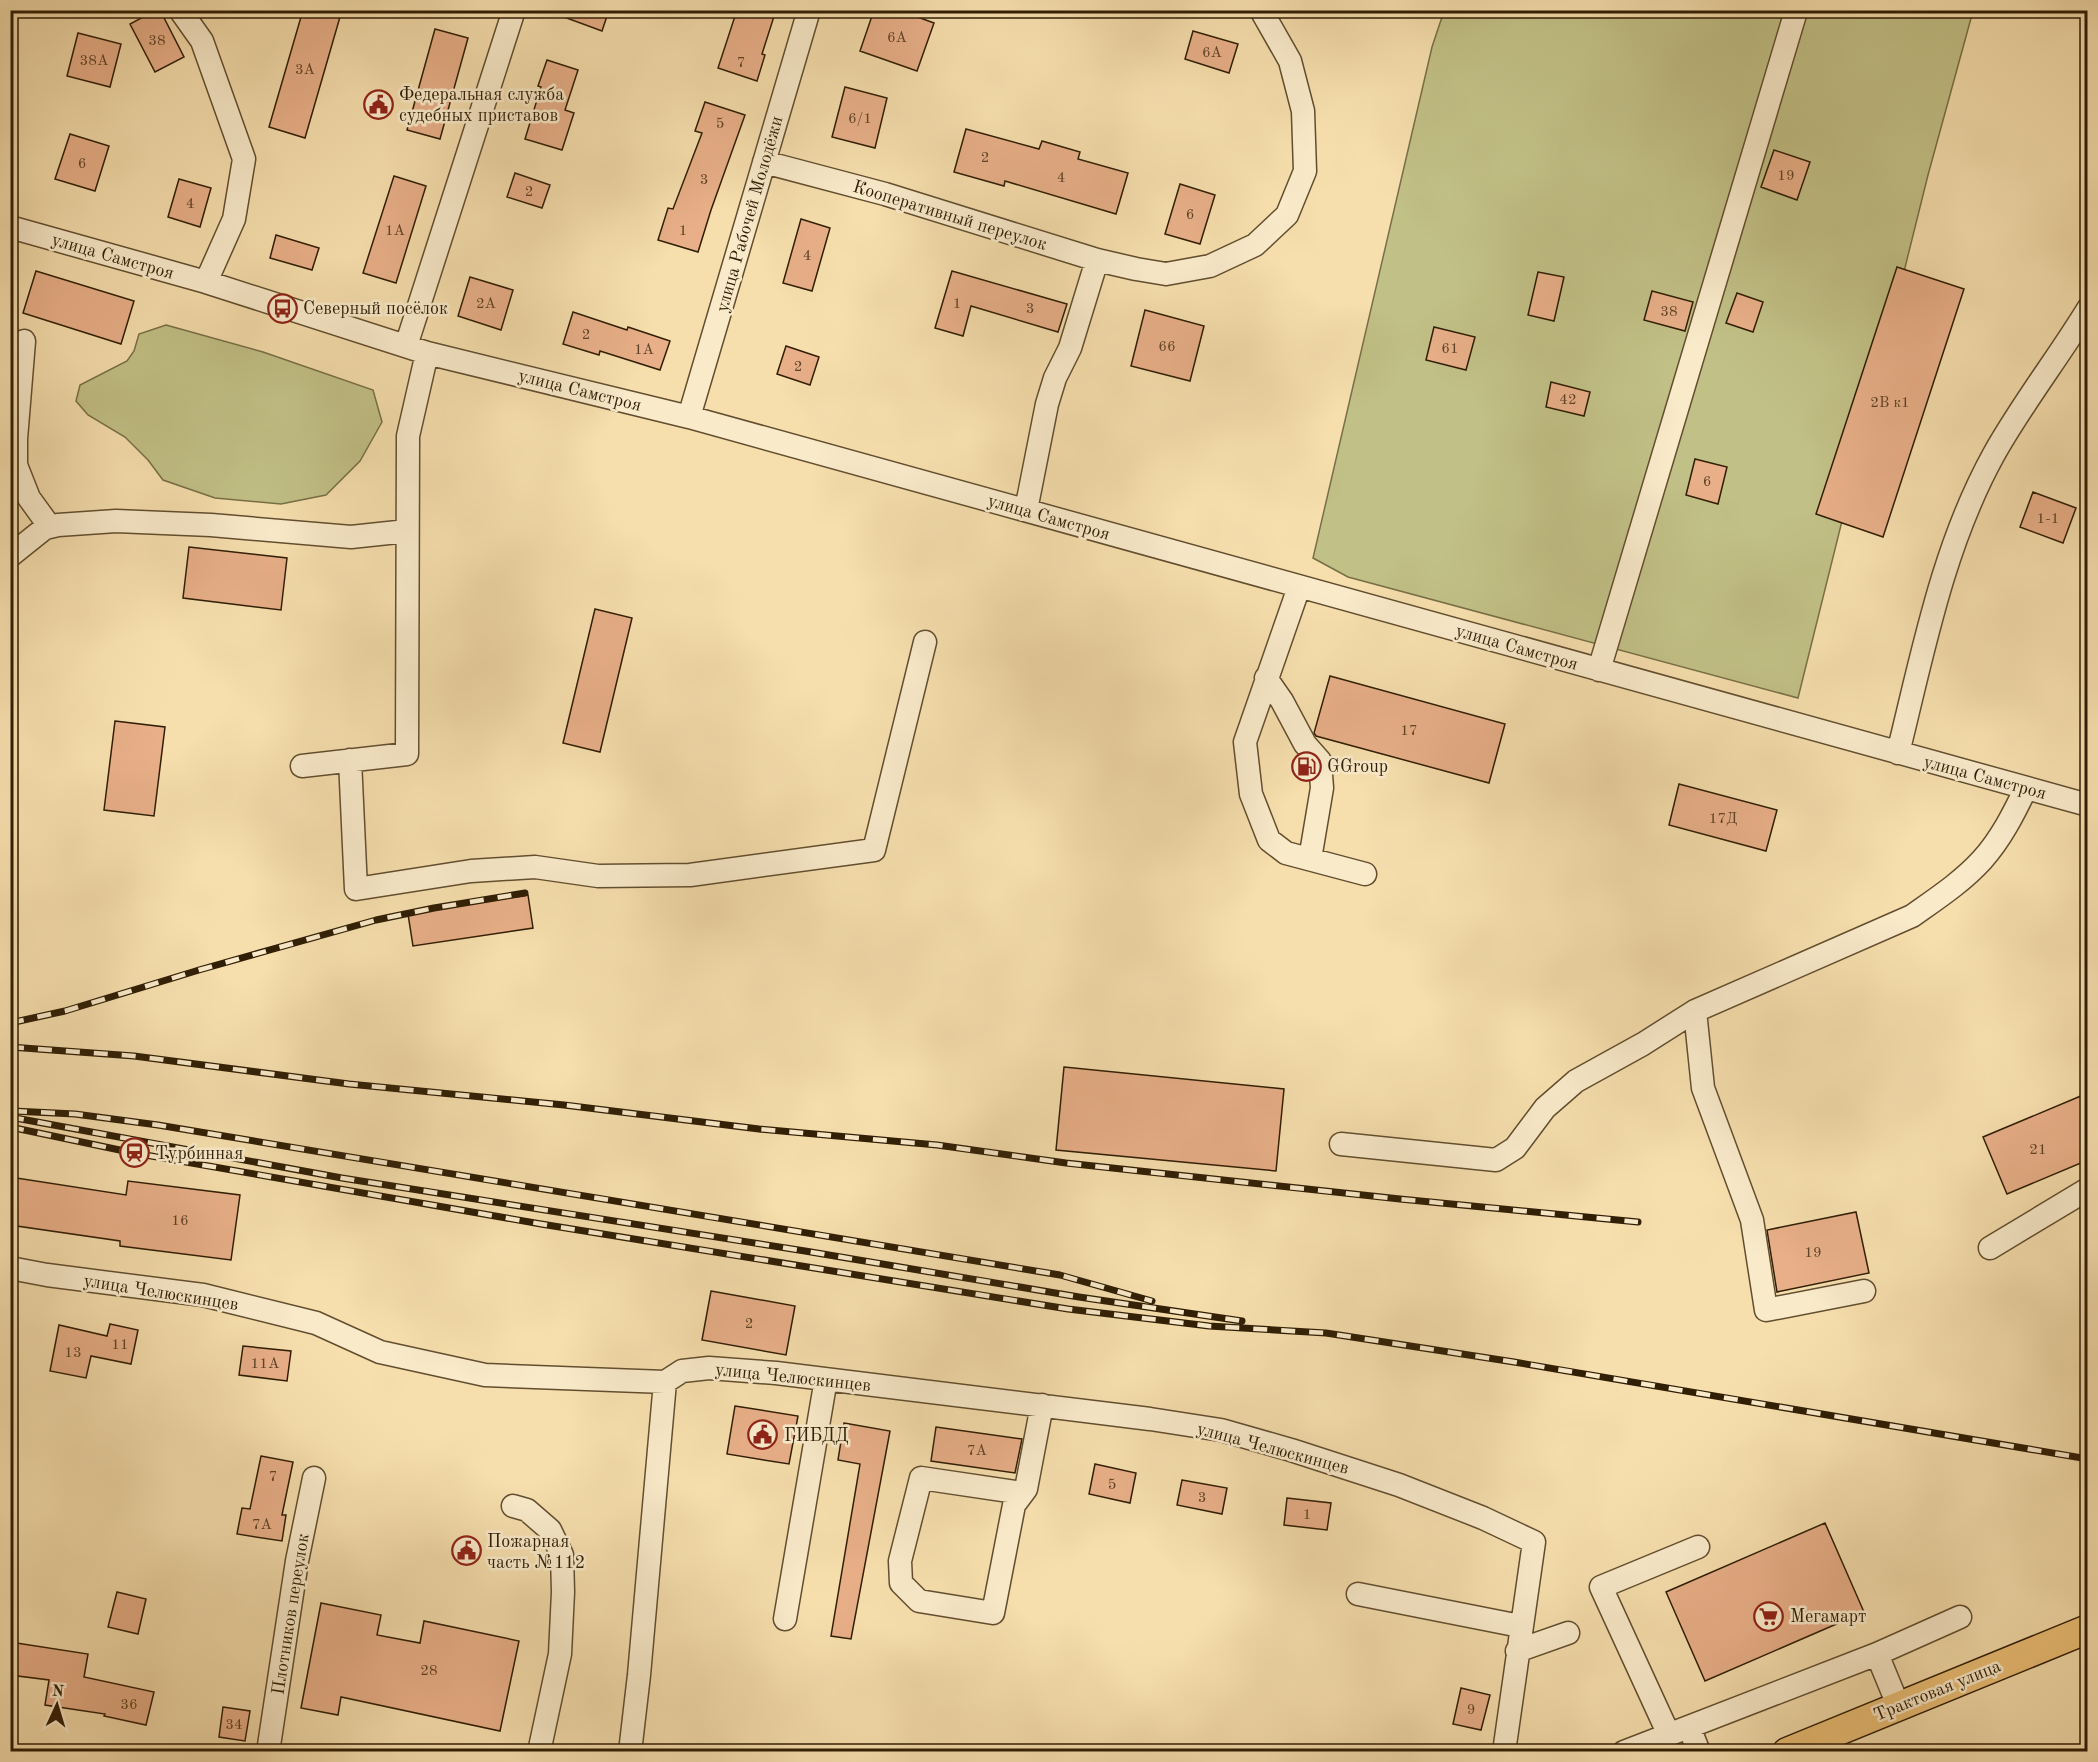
<svg xmlns="http://www.w3.org/2000/svg" width="2098" height="1762" font-family="'Old Standard TT',serif">
  <style>
    .green { fill: #c1c086; stroke: #786f46; stroke-width: 1.5 }
    .building { fill: #e8af88; stroke: #301e05; stroke-width: 1.5 }
    .lines { fill: none; stroke-linecap: round; stroke-linejoin: round }
    .minor-casing { stroke: #624e2f; stroke-width: 25 }
    .major-casing { stroke: #301e05; stroke-width: 31 }
    .minor { stroke: #f9eaca; stroke-width: 22 }
    .major { stroke: #ebbf76; stroke-width: 28 }
    .rail-casing { stroke: #301e05; stroke-width: 7 }
    .rail { stroke: #f9eaca; stroke-width: 4.5; stroke-dasharray: 14; stroke-linecap: butt }
    .labels { text-anchor: middle; stroke-width: 5; stroke-linejoin: round; paint-order: stroke }
    .number-label { font-size: 15px; fill: #5e4226 }
    .poi-label { font-size: 18px; fill: #301e05; stroke: #f9eaca; text-anchor: start }
    .street-label { font-size: 18px; fill: #301e05; stroke: #f9eaca }
  </style>
  <rect width="100%" height="100%" fill="#f6dead"/>
  <filter id="stains"><feTurbulence type="fractalNoise" baseFrequency=".00333" numOctaves="4"/><feColorMatrix values="0 0 0 0 .2 0 0 0 0 .09 0 0 0 0 .02 0 0 0 .5 -.17"/></filter>
  <radialGradient id="worn" r=".72"><stop offset=".6" stop-color="#630" stop-opacity="0"/><stop offset="1" stop-color="#630" stop-opacity=".3"/></radialGradient>
  <path class="green" d="M1444,11h529l-45,164 -130,523 -450,-121 -35,-19 119,-511z
    M166,325l97,27 110,38 9,32 -22,39 -34,34 -45,9 -66,-6 -52,-18 -15,-20 -23,-23 -37,-22 -12,-14 4,-16 47,-24 7,-10 5,-17z"/>
  <path class="building" d="M156,10h4l24,47 -29,15 -25,-48z
    M303,10h39l-37,128 -36,-11z
    M553,10h56l-7,21 -49,-18z
    M737,10h39l-14,44 3,1 -8,26 -39,-13z
    M874,10h39l-1,5 22,8 -17,48 -57,-20z
    M435,29l33,9 -28,101 -33,-9z
    M1193,31l45,13 -9,29 -44,-14z
    M78,33l43,11 -11,43 -43,-11z
    M547,60l31,10 -13,40 9,3 -12,37 -37,-11 16,-52 -3,-1z
    M845,87l42,11 -12,50 -43,-11z
    M705,102l40,13 -34,95 -13,42 -40,-12 10,-32 5,1 29,-76 -7,-2z
    M966,129l73,20 3,-8 38,11 -2,7 50,14 -12,41 -111,-33 -1,5 -50,-14z
    M70,134l39,12 -14,45 -40,-12z
    M1774,150l36,12 -13,38 -36,-13z
    M515,173l35,12 -8,23 -35,-11z
    M394,176l32,10 -30,97 -33,-10z
    M179,179l32,9 -11,39 -32,-10z
    M1180,184l35,11 -15,49 -35,-10z
    M801,219l29,9 -18,63 -29,-8z
    M276,235l43,13 -7,22 -42,-12z
    M1897,267l67,22 -81,248 -67,-23z
    M36,271l98,30 -13,43 -98,-31z
    M952,271l115,33 -9,28 -87,-26 -8,30 -28,-8z
    M1538,272l26,5 -10,44 -26,-6z
    M470,277l43,13 -12,40 -43,-14z
    M1652,291l41,11 -8,29 -41,-11z
    M1737,293l26,9 -10,30 -27,-9z
    M1145,310l59,16 -14,55 -59,-15z
    M573,312l54,18 1,-3 42,14 -10,29 -60,-19 -1,4 -36,-11z
    M1434,327l41,10 -9,33 -40,-10z
    M786,346l33,11 -9,28 -33,-11z
    M1551,382l39,10 -6,24 -38,-9z
    M1695,459l32,8 -9,37 -32,-9z
    M2033,492l43,16 -13,35 -43,-16z
    M189,547l98,11 -6,52 -98,-12z
    M595,609l37,9 -32,134 -37,-9z
    M1330,676l175,48 -16,59 -173,-47 -2,-3z
    M115,721l50,6 -11,89 -50,-6z
    M1679,784l98,26 -11,41 -97,-26z
    M528,895l5,33 -120,18 -5,-32z
    M1064,1067l220,22 -8,82 -220,-21z
    M2088,1093v67l-81,34 -24,-57z
    M10,1177l116,18 2,-14 112,14 -9,65 -111,-14v-5l-110,-16z
    M1856,1212l13,61 -92,19 -10,-62z
    M711,1291l84,15 -9,49 -84,-15z
    M110,1324l28,6 -7,34 -40,-8 -5,22 -36,-7 9,-46 48,11z
    M243,1346l48,5 -4,30 -48,-6z
    M735,1406l63,10 -9,48 -62,-10z
    M844,1423l46,8 -39,208 -20,-3 29,-172 -22,-4z
    M936,1427l86,12 -7,34 -84,-12z
    M261,1456l32,6 -11,53h4l-4,26 -45,-7 5,-26 8,1z
    M1095,1464l41,9 -6,30 -41,-9z
    M1182,1480l45,8 -5,26 -45,-9z
    M1287,1498l44,5 -4,27 -43,-5z
    M1825,1523l39,89 -159,69 -39,-89z
    M117,1592l29,7 -8,35 -30,-7z
    M321,1603l60,12 -4,20 43,8 4,-22 95,20 -19,90 -159,-34 -3,18 -37,-7z
    M10,1642l78,12 -4,23 70,15 -8,33 -42,-9 1,-2 -60,-9 4,-25 -39,-5z
    M1461,1688l29,7 -9,35 -28,-6z
    M223,1707l27,4 -5,30 -26,-4z"/>
  <g class="lines">
    <defs>
      <path id="minor" d="M180,10l22,31 42,118 -10,60 -28,63
        M764,162l121,32 212,66 39,9 30,5 44,-8 45,-21 32,-30 18,-44 -2,-60 -13,-50 -29,-51
        M10,227l196,55 221,71 262,64 1399,388
        M24,341l-8,98v26l13,33 21,29
        M406,346l108,-336
        M689,417l120,-407
        M1026,510l21,-106 8,-26 15,-30 27,-88
        M10,556l35,-28 13,-3 58,-4 95,4 140,12 56,-6
        M1299,587l-54,155 6,52 18,46 17,13 79,21
        M1599,670l197,-659
        M1266,678l16,23 23,43 15,17 2,27 -12,71
        M1898,753c25,-101 45,-207 96,-299 28,-50 64,-96 94,-145
        M350,760l6,129 115,-18 64,-4 63,9 92,-1 184,-25 51,-208
        M302,766l105,-12 1,-318 19,-83
        M1695,1011l8,77 49,132 14,90 98,-19
        M1341,1144l155,16 19,-12 30,-40 31,-27 67,-37 52,-33 217,-95c24,-17 50,-34 70,-56 19,-21 32,-47 44,-72
        M1990,1248l98,-59
        M10,1268l37,7 156,20 113,28 64,29 105,23 180,7 17,-11 27,-3 67,5 374,46 71,11 70,20 108,35 84,33 51,24 -30,210
        M1023,1493l-102,-15 -21,83 1,22 18,18 74,12 21,-108 12,-16 16,-84
        M513,1506l14,4 23,20 12,25 1,37 -3,62 -21,98
        M1358,1594l162,32
        M785,1619l41,-240
        M1517,1651l51,-18
        M1877,1654l21,51
        M1689,1727l10,25
        M1669,1735l-68,-148 97,-40
        M268,1752l29,-191 17,-83
        M630,1752l9,-77 26,-293
        M1624,1752l253,-98 83,-37"/>
      <path id="major" d="M1787,1752l301,-123"/>
    </defs>
    <use href="#minor" class="minor-casing"/>
    <use href="#major" class="major-casing"/>
    <use href="#minor" class="minor"/>
    <use href="#major" class="major"/>
    <defs>
      <path id="rail" d="M10,1023l55,-12 134,-41 177,-50 58,-12 91,-15
        M10,1047l124,9 215,28 215,21 195,24 178,16 129,18 334,36 238,23
        M13,1111l62,3 83,11 902,150 92,26
        M10,1117l332,61 463,73 274,46 163,24
        M10,1127l124,26 407,71 527,85 141,17 117,7 188,29 574,97"/>
    </defs>
    <use href="#rail" class="rail-casing"/>
    <use href="#rail" class="rail"/>
  </g>
  <defs>
    <symbol id="civic-ring" viewBox="-11 -11 22 22"><circle r="9.5" fill="#f9eaca" stroke="#8f2418" stroke-width="1.5"/><path d="M-.6-6.5H3V-4.5H.6V-3L4-1V1h2V6H-6V1h2V-1L-.6-3ZM-1.2 2.5V6h2.4V2.5Z" fill="#8f2418"/></symbol>
    <symbol id="bus-ring" viewBox="-11 -11 22 22"><circle r="9.5" fill="#f9eaca" stroke="#8f2418" stroke-width="1.5"/><path d="M-5-6H5V4H4V6H2V4H-2V6H-4V4H-5ZM-3.5-4V0h7V-4ZM-3.5 1.2v1.5H-2V1.2ZM2 1.2v1.5H3.5V1.2Z" fill="#8f2418"/></symbol>
    <symbol id="fuel-ring" viewBox="-11 -11 22 22"><circle r="9.5" fill="#f9eaca" stroke="#8f2418" stroke-width="1.5"/><path d="M-5.5-6h7V0h2V4h1.3V-2.5L3-4.5l.8-.8L6-3V5H2.5V1h-1V6h-7ZM-4.2-4.7v3.2H.2V-4.7Z" fill="#8f2418"/></symbol>
    <symbol id="station-ring" viewBox="-11 -11 22 22"><circle r="9.5" fill="#f9eaca" stroke="#8f2418" stroke-width="1.5"/><path d="M-3-6H3Q5-6 5-4V2Q5 4 3 4L4.5 6H3L1.5 4h-3L-3 6H-4.5L-3 4Q-5 4-5 2V-4Q-5-6-3-6ZM-3.5-4v3h7v-3ZM-3.5 1v1.5H-2V1ZM2 1v1.5H3.5V1Z" fill="#8f2418"/></symbol>
    <symbol id="supermarket-ring" viewBox="-11 -11 22 22"><circle r="9.5" fill="#f9eaca" stroke="#8f2418" stroke-width="1.5"/><path d="M-6-5.5h2.5l.6 2H6L4.5 2H-2.5L-4.4-4H-6ZM-1.5 3.2a1.3 1.3 0 1 0 .1 0ZM3 3.2a1.3 1.3 0 1 0 .1 0Z" fill="#8f2418"/></symbol>
  </defs>
  <g fill-rule="evenodd">
    <use href="#civic-ring" x="362" y="88" width="33" height="33"/>
    <use href="#bus-ring" x="266" y="292" width="33" height="33"/>
    <use href="#fuel-ring" x="1290" y="750" width="33" height="33"/>
    <use href="#station-ring" x="118" y="1136" width="33" height="33"/>
    <use href="#civic-ring" x="746" y="1418" width="33" height="33"/>
    <use href="#civic-ring" x="450" y="1534" width="33" height="33"/>
    <use href="#supermarket-ring" x="1752" y="1600" width="33" height="33"/>
  </g>
  <g class="labels">
    <g class="number-label">
      <text x="897" y="42">6А</text>
      <text x="157" y="45">38</text>
      <text x="1212" y="57">6А</text>
      <text x="94" y="65">38А</text>
      <text x="741" y="67">7</text>
      <text x="305" y="74">3А</text>
      <text x="860" y="123">6/1</text>
      <text x="720" y="128">5</text>
      <text x="985" y="162">2</text>
      <text x="82" y="168">6</text>
      <text x="1786" y="180">19</text>
      <text x="1061" y="182">4</text>
      <text x="704" y="184">3</text>
      <text x="529" y="196">2</text>
      <text x="190" y="208">4</text>
      <text x="1190" y="219">6</text>
      <text x="395" y="235">1А</text>
      <text x="683" y="235">1</text>
      <text x="807" y="260">4</text>
      <text x="486" y="308">2А</text>
      <text x="957" y="308">1</text>
      <text x="1030" y="313">3</text>
      <text x="1669" y="316">38</text>
      <text x="586" y="339">2</text>
      <text x="1167" y="351">66</text>
      <text x="1450" y="353">61</text>
      <text x="644" y="354">1А</text>
      <text x="798" y="371">2</text>
      <text x="1568" y="404">42</text>
      <text x="1890" y="407">2В к1</text>
      <text x="1707" y="486">6</text>
      <text x="2048" y="523">1-1</text>
      <text x="1409" y="735">17</text>
      <text x="1723" y="823">17Д</text>
      <text x="2038" y="1154">21</text>
      <text x="180" y="1225">16</text>
      <text x="1813" y="1257">19</text>
      <text x="749" y="1328">2</text>
      <text x="120" y="1349">11</text>
      <text x="73" y="1357">13</text>
      <text x="265" y="1368">11А</text>
      <text x="977" y="1455">7А</text>
      <text x="273" y="1481">7</text>
      <text x="1112" y="1489">5</text>
      <text x="1202" y="1502">3</text>
      <text x="1307" y="1519">1</text>
      <text x="262" y="1529">7А</text>
      <text x="429" y="1675">28</text>
      <text x="129" y="1709">36</text>
      <text x="1471" y="1714">9</text>
      <text x="234" y="1729">34</text>
    </g>
    <g class="poi-label">
      <text x="399" y="100">Федеральная служба<tspan x="399" dy="21">судебных приставов</tspan></text>
      <text x="303" y="314">Северный посёлок</text>
      <text x="1327" y="772">GGroup</text>
      <text x="155" y="1159">Турбинная</text>
      <text x="784" y="1441">ГИБДД</text>
      <text x="487" y="1547">Пожарная<tspan x="487" dy="21">часть №112</tspan></text>
      <text x="1790" y="1622">Мегамарт</text>
    </g>
    <g class="street-label">
      <text transform="translate(749 214) rotate(-74)" y="6">улица Рабочей Молодёжи</text>
      <text transform="translate(950 215) rotate(17)" y="6">Кооперативный переулок</text>
      <text transform="translate(113 256) rotate(16)" y="6">улица Самстроя</text>
      <text transform="translate(580 390) rotate(14)" y="6">улица Самстроя</text>
      <text transform="translate(1049 517) rotate(16)" y="6">улица Самстроя</text>
      <text transform="translate(1517 647) rotate(16)" y="6">улица Самстроя</text>
      <text transform="translate(1985 777) rotate(15)" y="6">улица Самстроя</text>
      <text transform="translate(161 1292) rotate(9)" y="6">улица Челюскинцев</text>
      <text transform="translate(793 1377) rotate(6)" y="6">улица Челюскинцев</text>
      <text transform="translate(1273 1448) rotate(15)" y="6">улица Челюскинцев</text>
      <text transform="translate(290 1614) rotate(-81)" y="6">Плотников переулок</text>
      <text transform="translate(1937 1690) rotate(-22)" y="6">Трактовая улица</text>
    </g>
  </g>
  <rect width="2098" height="1762" fill="none" stroke="#f6dead" stroke-width="36"/>
  <rect x="12" y="12" width="2074" height="1738" fill="none" stroke="#301e05" stroke-width="3"/>
  <rect x="18" y="18" width="2062" height="1726" fill="none" stroke="#301e05" stroke-width="1.5"/>
  <g transform="translate(57 1705) rotate(4)" stroke="#f9eaca" stroke-width="4.5" paint-order="stroke">
  <path d="M0-4.5L10 22L0 15L-10 22Z" fill="#301e05"/>
  <text y="-9" font-size="16" font-weight="bold" text-anchor="middle" fill="#301e05">N</text>
  </g>
  <rect width="100%" height="100%" filter="url(#stains)"/>
  <rect width="100%" height="100%" fill="url(#worn)"/>
</svg>
